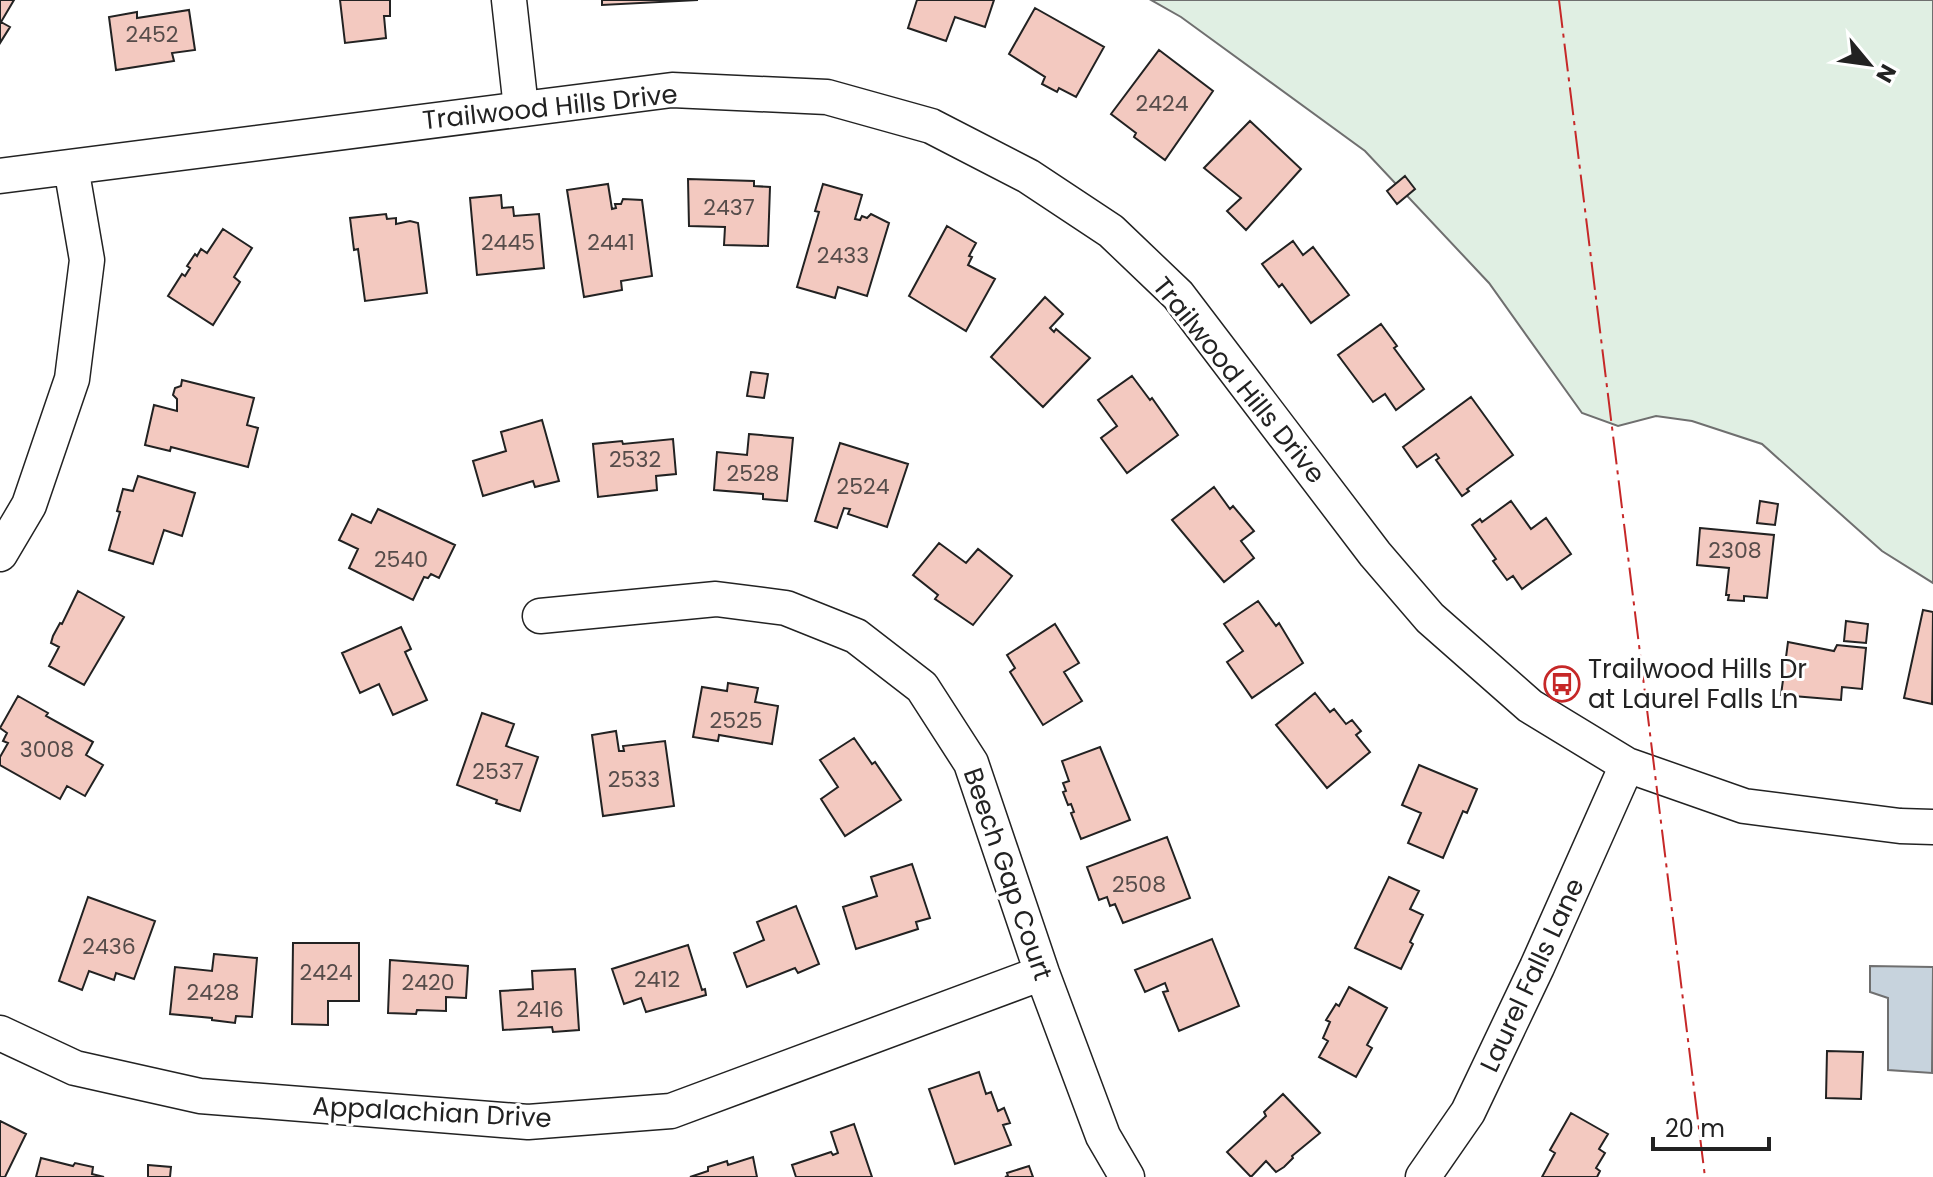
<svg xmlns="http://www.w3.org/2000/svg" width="1933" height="1177" font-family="Poppins,sans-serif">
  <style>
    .green { fill: #e0efe3; stroke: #6f6f6f; stroke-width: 2 }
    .water { fill: #c7d3dd; stroke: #6f6f6f; stroke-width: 2 }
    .building { fill: #f3c9c0; stroke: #222; stroke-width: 2 }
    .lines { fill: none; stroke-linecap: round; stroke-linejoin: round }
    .minor-casing { stroke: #222; stroke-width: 37 }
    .minor { stroke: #fff; stroke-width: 34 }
    .power { stroke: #c62828; stroke-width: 2; stroke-dasharray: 28 6 4 6; stroke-linecap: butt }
    .labels { text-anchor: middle; stroke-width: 6; stroke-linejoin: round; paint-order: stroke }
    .number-label { font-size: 22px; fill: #564c4a }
    .street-label { font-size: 26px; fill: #222; stroke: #fff }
    .poi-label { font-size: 26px; fill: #222; stroke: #fff; text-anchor: start }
  </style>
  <rect width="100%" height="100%" fill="#fff"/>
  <path class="green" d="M1151,0h782v583l-51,-32 -120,-107 -70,-23 -36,-5 -38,10 -36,-13 -93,-130 -124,-132 -184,-134z"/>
  <path class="water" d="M1870,966l63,1 -1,106 -44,-3v-72l-18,-6z"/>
  <path class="building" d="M0,0h14l-13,22 9,5 -10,16z
    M340,0h50v16h-6l2,22 -41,5z
    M602,0h96l-96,5z
    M917,0h77l-9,27 -30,-10 -9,24 -38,-13z
    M1035,8l69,39 -28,50 -17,-9 -2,4 -15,-8 3,-7 -36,-23z
    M189,10l6,40 -23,3 2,8 -58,9 -7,-53 28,-5v6z
    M1159,50l54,41 -48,69 -31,-23 2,-4 -25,-19z
    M1250,121l51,48 -55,61 -19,-19 14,-13 -37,-30z
    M1405,176l10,13 -18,15 -10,-13z
    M688,179l66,2v5l16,1 -2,59 -44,-1 1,-18 -36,-1z
    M608,184l4,25 4,-1 -1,-4h6l2,-5 19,1 10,76 -31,5 1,9 -38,7 -17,-107z
    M823,184l39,11 -7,24 5,1 2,-4 5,2 4,-4 18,9 -22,73 -29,-9 -3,11 -38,-11 22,-75 -4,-1z
    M501,195l1,13 11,-1 1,9 25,-2 5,54 -67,7 -7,-77z
    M386,214l1,5 9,-1v6l14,-3 8,2 9,70 -62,8 -7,-52 -4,1 -4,-32z
    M947,226l29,17 -7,13 3,1 -4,8 27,14 -29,52 -57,-35z
    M223,229l29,19 -18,29 6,5 -27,43 -45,-29 14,-22 3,2 5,-8 -3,-2 8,-12 2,2 4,-7 6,4z
    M1293,241l10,14 10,-8 36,48 -38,28 -29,-39 -3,3 -17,-23z
    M1045,297l18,17 -13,14 4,4 2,-3 34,29 -47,49 -52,-50z
    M1381,324l16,22 -3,2 30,41 -28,21 -11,-16 -12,8 -35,-47z
    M751,372l17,2 -4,24 -17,-2z
    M1132,376l18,24 2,-2 26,37 -51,38 -26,-35 16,-12 -19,-26z
    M182,380l72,18 -7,27 11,3 -10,39 -77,-20 -1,4 -25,-6 9,-40 23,6v-12l-4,-4 2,-7 6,-2z
    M1471,397l42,58 -46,34 2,2 -7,5 -26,-36 3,-2 -3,-4 -19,13 -14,-20z
    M542,420l17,61 -24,6 -2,-6 -50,15 -10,-35 33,-10 -5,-19z
    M749,434l44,4 -6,63 -24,-2v-5l-49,-4 3,-38 30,3z
    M673,439l3,35 -20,2 1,14 -59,7 -5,-53 29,-3 1,3z
    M840,443l68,21 -21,63 -39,-13 2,-5 -6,-1 -7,20 -22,-7z
    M138,476l57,17 -13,43 -18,-6 -11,34 -44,-14 11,-38 -3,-1 6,-22 10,2z
    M1214,487l16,22 3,-3 21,25 -13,10 13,17 -30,24 -52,-62z
    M1511,501l20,28 15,-11 25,36 -49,35 -9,-13 -6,4 -14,-19 3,-2 -24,-34 8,-6 2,3z
    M1760,501l18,3 -3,21 -18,-2z
    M378,509l77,36 -16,33 -8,-4 -3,4 -4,-1 -11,23 -64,-32 9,-19 -19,-9 13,-26 19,9z
    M1700,528l74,7 -7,63 -23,-2v5l-16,-1 1,-5h-3l3,-27 -32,-3z
    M939,543l27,20 12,-14 34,27 -39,49 -38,-26 3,-4 -25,-20z
    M78,591l46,26 -40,68 -35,-19 10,-19 -8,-4 2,-7 7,-13 2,1z
    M1258,601l18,25 3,-3 24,40 -51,35 -25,-36 16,-11 -19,-27z
    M1923,610l10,2 -1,92 -28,-6z
    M1846,621l22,3 -2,19 -22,-2z
    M1055,624l24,39 -15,9 18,29 -39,24 -33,-53 5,-4 -8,-13z
    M401,627l10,22 -6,3 22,48 -34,15 -14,-31 -19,9 -18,-40z
    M1788,642l46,9 3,-6 29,3 -4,41 -20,-2 -1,13 -60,-5z
    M728,683l30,5 -3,14 23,4 -6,38 -53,-9 -1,6 -25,-4 9,-50 25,4z
    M1315,693l15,19 4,-3 12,15 6,-4 9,11 -5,4 14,17 -43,36 -51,-63z
    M18,696l30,17 -2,3 47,26 -7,13 17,10 -18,31 -18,-10 -7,13 -60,-34v-8l8,-14 -5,-2 4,-8 -7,-5z
    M482,713l32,11 -8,22 32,11 -18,54 -24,-8 1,-3 -40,-15z
    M616,731l3,20h5l-1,-5 42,-5 9,65 -71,10 -11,-81z
    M854,738l18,26 3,-2 26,38 -56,36 -24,-37 17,-12 -18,-27z
    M1100,747l30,73 -49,19 -10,-26 3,-1 -3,-8 -3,1 -5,-13 3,-1 -3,-8 6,-2 -7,-20z
    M1419,765l58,24 -10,24 -4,-2 -20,47 -35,-15 13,-30 -19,-8z
    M1167,837l23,61 -67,25 -8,-19 -5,2 -3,-9 -8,3 -12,-33z
    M912,864l18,54 -14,4 2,7 -62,20 -13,-42 34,-11 -6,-19z
    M1389,877l30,14 -9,18 13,6 -13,27 3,2 -12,25 -46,-21z
    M88,897l67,24 -21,58 -18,-6 -2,7 -25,-9 -7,19 -23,-9z
    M796,906l23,58 -21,9 -3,-5 -48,19 -13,-34 30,-13 -7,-18z
    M1212,939l27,67 -60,25 -16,-39 5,-1 -3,-8 -20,9 -10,-22z
    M293,943h66v58h-31v24l-36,-1z
    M688,945l14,45 3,-1 1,6 -60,17 -5,-14 -17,6 -12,-35z
    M214,954l43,4 -5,59 -16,-1 -1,7 -23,-3v-2l-42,-4 5,-47 37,4z
    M390,960l78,6 -2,32 -20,-1v14l-29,-1 -1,4 -28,-1z
    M575,969l4,61 -26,2 -1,-5 -49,3 -3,-39 33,-2 -1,-18z
    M1349,987l38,21 -20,37 5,3 -16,29 -37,-20 9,-16 -5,-3 7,-16 -4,-2 10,-16 3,2z
    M1827,1051l36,1 -2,47 -35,-1z
    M979,1072l7,22 5,-2 7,19 6,-3 6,15 -7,2 8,20 -56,19 -26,-75z
    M1283,1094l37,39 -28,23 1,2 -9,9 -8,5 -10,-11 -15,16 -24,-25 39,-36 -2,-4z
    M1571,1113l37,21 -9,15 6,4 -9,15 4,3 -3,6h-55l13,-24 -5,-3z
    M0,1121l26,13 -21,43h-5z
    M854,1124l18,53h-76l-4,-12 39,-13 2,3 5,-2 -7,-21z
    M753,1157l4,20h-67l18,-6v-4l19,-6 1,4z
    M41,1158l32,8 2,-3 18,4 -1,7 12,3h-68z
    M148,1165l23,2 -1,10h-22z
    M1029,1166l4,11h-28l3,-1 -1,-3z"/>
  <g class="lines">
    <defs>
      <path id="minor" d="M509,0l12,108
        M0,176l672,-86 155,7 104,29 97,50 83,55 67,64 197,259 55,64 100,88 97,59 117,41 156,20 33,1
        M0,554l29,-49 43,-126 15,-119 -16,-93
        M540,616l176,-17 70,9 70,28 66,51 49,76 71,210 61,163 24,41
        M0,1033l75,35 125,28 328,26 143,-11 371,-138
        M1423,1177l45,-65 69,-145 90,-202"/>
    </defs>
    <use href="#minor" class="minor-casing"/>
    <use href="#minor" class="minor"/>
    <path class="power" d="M1559,0l146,1177"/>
  </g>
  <defs>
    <symbol id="bus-ring" viewBox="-11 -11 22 22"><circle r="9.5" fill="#fff" stroke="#c62828" stroke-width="1.5"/><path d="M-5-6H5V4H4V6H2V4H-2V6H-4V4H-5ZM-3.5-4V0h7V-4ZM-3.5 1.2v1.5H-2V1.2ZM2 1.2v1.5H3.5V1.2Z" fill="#c62828"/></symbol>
  </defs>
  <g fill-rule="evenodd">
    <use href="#bus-ring" x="1542" y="664" width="40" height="40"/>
  </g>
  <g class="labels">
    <g class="number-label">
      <text x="152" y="42">2452</text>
      <text x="1162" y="111">2424</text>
      <text x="729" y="215">2437</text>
      <text x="508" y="250">2445</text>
      <text x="611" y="250">2441</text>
      <text x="843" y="263">2433</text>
      <text x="635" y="467">2532</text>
      <text x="753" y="481">2528</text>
      <text x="863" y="494">2524</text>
      <text x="1735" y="558">2308</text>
      <text x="401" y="567">2540</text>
      <text x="736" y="728">2525</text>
      <text x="47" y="757">3008</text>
      <text x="498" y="779">2537</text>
      <text x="634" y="787">2533</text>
      <text x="1139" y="892">2508</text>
      <text x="109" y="954">2436</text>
      <text x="326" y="980">2424</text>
      <text x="657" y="987">2412</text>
      <text x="428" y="990">2420</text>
      <text x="213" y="1000">2428</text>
      <text x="540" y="1017">2416</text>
    </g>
    <g class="street-label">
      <text transform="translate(550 107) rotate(-6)" y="9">Trailwood Hills Drive</text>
      <text transform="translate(1239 380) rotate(51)" y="9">Trailwood Hills Drive</text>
      <text transform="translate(1008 874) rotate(71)" y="9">Beech Gap Court</text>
      <text transform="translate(1532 975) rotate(-65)" y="9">Laurel Falls Lane</text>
      <text transform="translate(432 1112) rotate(3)" y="9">Appalachian Drive</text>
    </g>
    <g class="poi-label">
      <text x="1588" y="678">Trailwood Hills Dr<tspan x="1588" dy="30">at Laurel Falls Ln</tspan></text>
    </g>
  </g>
  <g transform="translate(1869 64) rotate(119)" stroke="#ffffff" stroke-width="6" paint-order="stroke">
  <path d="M0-6L14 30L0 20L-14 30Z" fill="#222222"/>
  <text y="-12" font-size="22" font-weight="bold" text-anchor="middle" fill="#222222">N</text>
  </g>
  <path d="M1653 1137v12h116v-12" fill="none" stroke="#222222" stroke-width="4"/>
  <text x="1665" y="1137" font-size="24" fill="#222222" stroke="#ffffff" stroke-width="6" paint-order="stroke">20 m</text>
</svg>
